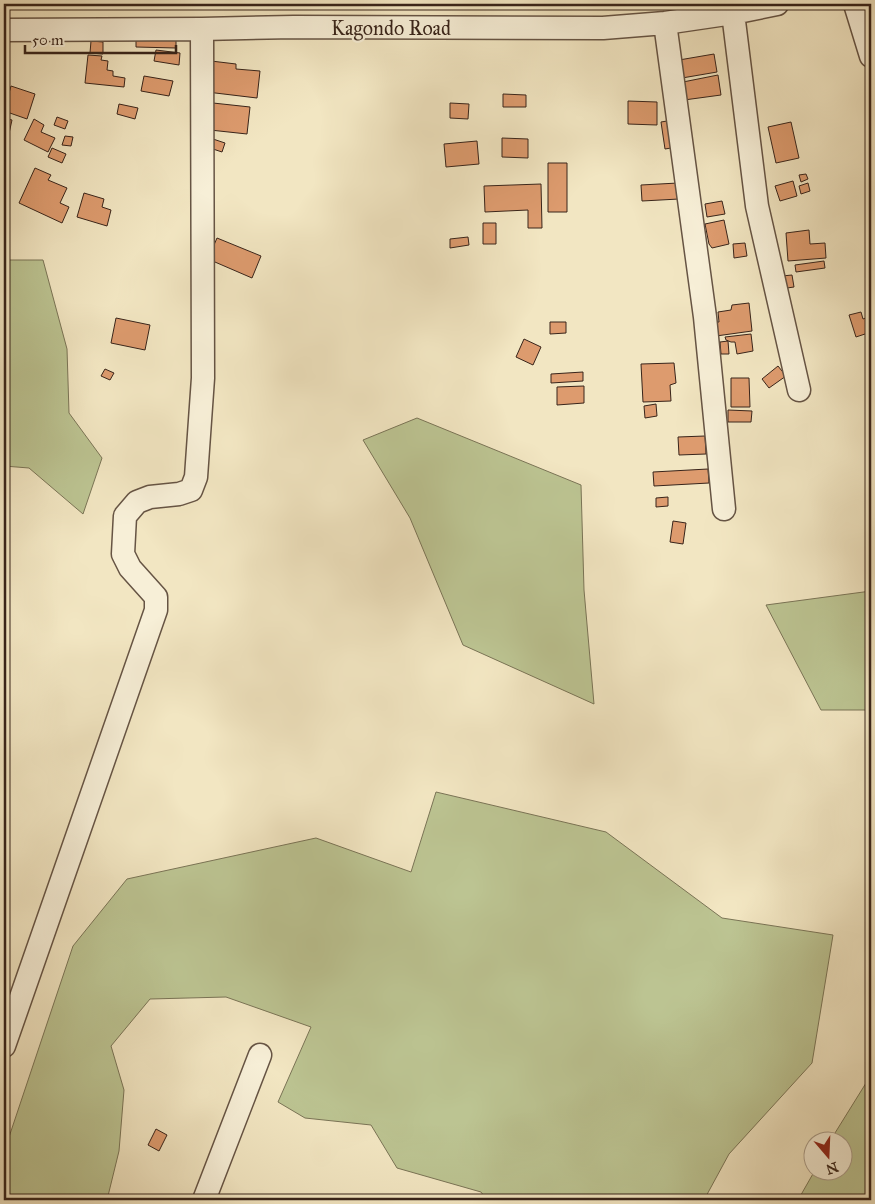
<svg xmlns="http://www.w3.org/2000/svg" width="875" height="1204" font-family="'IM FELL Great Primer',serif">
  <style>
    .green { fill: #bcc492; stroke: #7a7456 }
    .building { fill: #dd9b6e; stroke: #38241a }
    .lines { fill: none; stroke-linecap: round; stroke-linejoin: round }
    .minor-casing { stroke: #665444; stroke-width: 25 }
    .minor { stroke: #f7efd7; stroke-width: 22 }
    .labels { text-anchor: middle; stroke-width: 4.5; stroke-linejoin: round; paint-order: stroke }
    .street-label { font-size: 20px; fill: #38241a; stroke: #f7efd7 }
  </style>
  <rect width="100%" height="100%" fill="#f2e6c2"/>
  <filter id="stains"><feTurbulence type="fractalNoise" baseFrequency=".004" numOctaves="4"/><feColorMatrix values="0 0 0 0 .2 0 0 0 0 .09 0 0 0 0 .02 0 0 0 .5 -.17"/></filter>
  <radialGradient id="worn" r=".72"><stop offset=".6" stop-color="#630" stop-opacity="0"/><stop offset="1" stop-color="#630" stop-opacity=".3"/></radialGradient>
  <path class="green" d="M4,260h39l24,89 2,64 33,45 -19,56 -54,-46 -25,-2z
    M417,418l164,67 3,105 10,114 -131,-59 -53,-127 -47,-78z
    M871,591v119h-50l-55,-105z
    M436,792l170,40 116,86 111,17 -21,128 -83,91 -25,46h-217l-6,-8 -84,-24 -26,-43 -66,-7 -27,-16 33,-75 -85,-30 -76,2 -39,47 13,44 -5,61 -12,49h-103v-48l69,-206 54,-67 189,-41 95,34z
    M871,1075v125h-73l16,-28h28v-30l-12,-1z"/>
  <path class="building" d="M136,35h40v13l-40,-1z
    M91,41l12,1v12l-13,-1z
    M156,50l24,3 -1,12 -25,-4z
    M714,54l3,18 -35,6 -3,-18z
    M88,55l14,1 -1,4 7,1 -1,9 6,1v5l12,2 -1,9 -39,-4z
    M211,61l25,3v5l24,2 -3,27 -50,-6z
    M718,75l3,20 -37,5 -1,-18z
    M144,76l29,5 -4,15 -28,-5z
    M11,86l24,8 -8,25 -20,-7 2,-6 -5,-2v-9l4,2z
    M503,94l23,1v12h-23z
    M628,101l29,1v23l-29,-1z
    M213,103l37,4 -3,27 -37,-4z
    M450,103l19,1 -1,15 -18,-1z
    M119,104l19,4 -3,11 -18,-5z
    M57,117l11,4 -3,8 -11,-4z
    M4,118l8,2 -4,18 -4,-1z
    M34,119l10,6 -3,7 14,6 -7,14 -24,-12z
    M673,120l4,27 -12,2 -4,-27z
    M791,122l8,36 -23,5 -8,-36z
    M65,136l8,1 -2,9 -9,-1z
    M207,137l18,6 -3,9 -18,-6z
    M502,138l26,1v19l-26,-1z
    M477,141l2,23 -33,3 -2,-23z
    M52,148l14,6 -4,9 -14,-6z
    M548,163h19v49h-19z
    M35,168l16,7 -3,5 19,8 -7,15 9,4 -7,16 -43,-20z
    M806,174l2,5 -7,3 -2,-7z
    M793,181l4,15 -17,5 -5,-15z
    M678,183l1,16 -37,2 -1,-16z
    M808,183l2,8 -9,3 -2,-8z
    M541,184l1,44h-14v-18l-43,2 -1,-26z
    M84,193l20,6 -2,8 9,3 -4,16 -30,-9z
    M722,201l3,13 -18,3 -2,-13z
    M724,220l5,24 -17,4 -3,-4 -4,-20z
    M483,223h13v21h-13z
    M809,230l1,14 15,-1 1,15 -38,3 -2,-28z
    M468,237l1,8 -19,3v-9z
    M217,238l44,18 -9,22 -44,-19z
    M745,243l2,13 -13,2 -1,-14z
    M824,261l1,7 -29,4 -1,-7z
    M792,275l2,12 -14,2 2,-13z
    M749,303l3,28 -36,5 -3,-14h6l-1,-10 13,-2 1,-5z
    M861,312l2,7 8,-3v16l-15,5 -7,-22z
    M116,318l34,7 -5,25 -34,-7z
    M550,322h16v11l-16,1z
    M751,334l2,17 -16,3 -2,-12h-4l-5,-2 -1,-3z
    M524,339l17,8 -8,18 -17,-8z
    M728,341l1,13h-8l-1,-12z
    M674,363l2,20 -6,2 1,16 -28,1 -2,-38z
    M778,366l8,10 -17,12 -7,-9z
    M105,369l9,4 -4,7 -9,-4z
    M583,372v9l-32,2v-9z
    M731,378h18l1,29h-19z
    M584,386v17l-27,2v-18z
    M656,404l1,12 -12,2 -1,-12z
    M728,410l24,1 -1,11h-23z
    M705,436l1,18 -27,1 -1,-18z
    M708,469l1,14 -55,3 -1,-14z
    M668,497v9l-12,1v-9z
    M673,521l13,2 -3,21 -13,-2z
    M156,1129l11,6 -8,16 -11,-6z"/>
  <g class="lines">
    <defs>
      <path id="minor" d="M855,4l16,52
        M733,13l24,193 42,184
        M665,23l40,294 19,192
        M4,30l198,-1 92,-2 309,1 62,-5 68,-10 44,-9
        M4,1046l152,-436v-13l-26,-29 -7,-14 2,-38 12,-14 13,-5 29,-3 12,-4 5,-13 7,-99 -1,-349
        M204,1200l56,-145"/>
    </defs>
    <use href="#minor" class="minor-casing"/>
    <use href="#minor" class="minor"/>
  </g>
  <g class="labels">
    <g class="street-label">
      <text x="391" y="35">Kagondo Road</text>
    </g>
  </g>
  <rect width="875" height="1204" fill="none" stroke="#f2e6c2" stroke-width="20"/>
  <rect x="5" y="5" width="865" height="1194" fill="none" stroke="#38241a" stroke-width="2.5"/>
  <rect x="10" y="10" width="855" height="1184" fill="none" stroke="#38241a"/>
  <g transform="translate(828 1156) rotate(161)"><circle r="24" fill="#f7efd7" stroke="#ab9e8b"/>
  <path d="M0-4L9 19L0 12L-9 19Z" fill="#8f2418"/>
  <text y="-8" font-size="14" font-weight="bold" text-anchor="middle" fill="#38241a">N</text>
  </g>
  <path d="M25 45v8h151v-8" fill="none" stroke="#38241a" stroke-width="2.5"/>
  <text x="32" y="45" font-size="15" fill="#38241a" stroke="#f7efd7" stroke-width="4" paint-order="stroke">50 m</text>
  <rect width="100%" height="100%" filter="url(#stains)"/>
  <rect width="100%" height="100%" fill="url(#worn)"/>
</svg>
